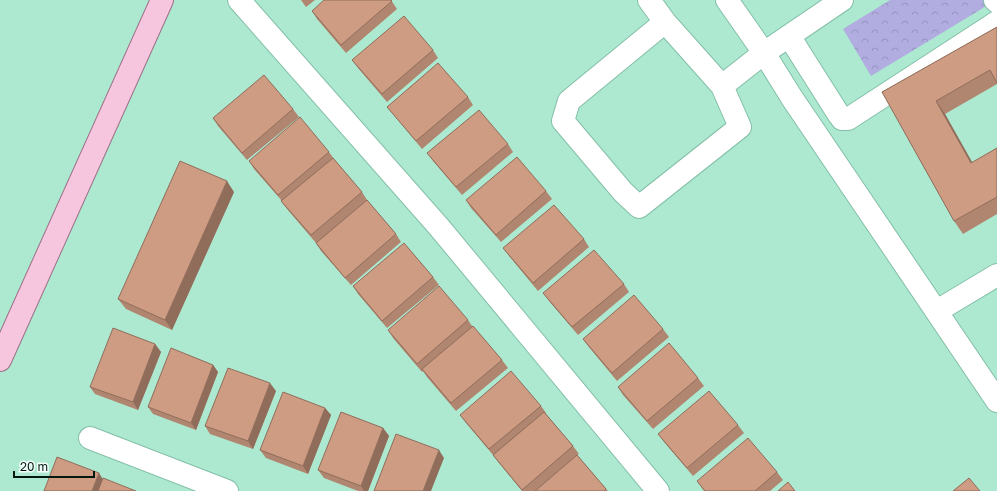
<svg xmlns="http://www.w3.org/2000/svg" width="997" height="491" font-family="'Golos Text',sans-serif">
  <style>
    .park { fill: url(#park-crowns) }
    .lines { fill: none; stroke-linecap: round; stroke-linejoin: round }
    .minor-casing { stroke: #84bfa8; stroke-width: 24 }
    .major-casing { stroke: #9c7087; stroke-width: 24 }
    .minor { stroke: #fff; stroke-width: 22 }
    .major { stroke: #f5c6dd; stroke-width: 22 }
    .wall { fill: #b08670 }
    .shaded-wall { fill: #906d5b }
    .building { fill: #cd9c82; stroke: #906d5b }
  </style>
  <defs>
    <pattern id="park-crowns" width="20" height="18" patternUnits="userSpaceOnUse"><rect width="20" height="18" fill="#b1ade1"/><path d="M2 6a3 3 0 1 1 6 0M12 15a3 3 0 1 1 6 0" fill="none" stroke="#9694c0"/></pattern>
  </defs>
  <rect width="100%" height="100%" fill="#ade9d1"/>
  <path class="park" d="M890,0h102l1,2 -122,74 -28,-47z"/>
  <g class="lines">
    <defs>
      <path id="minor" d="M239,0l200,227 219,264
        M649,0l16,22
        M727,0l37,53 28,45 205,303
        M995,0l2,2
        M789,36l50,79 3,4h6l149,-97
        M722,86l-57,-64 -96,79 -6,20 60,71 16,15 101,-80 -18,-41 42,-33 78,-53
        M937,311l60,-36
        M90,438l137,53"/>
      <path id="major" d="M0,360l162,-360"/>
    </defs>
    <use href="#minor" class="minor-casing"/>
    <use href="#major" class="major-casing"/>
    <use href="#minor" class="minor"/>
    <use href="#major" class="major"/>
  </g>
  <path class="wall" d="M301,0h14l-9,7z
    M391,0l6,9 -51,44 -29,-34 -5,-8z
    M997,27v57l-52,30 27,49 25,-15v66l-34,20 -9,-13 -72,-129z
    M433,50l5,8 -51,44 -29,-34 -6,-8z
    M468,97l5,8 -51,44 -29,-35 -6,-7z
    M293,109l6,8 -52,43 -29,-34 -5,-8z
    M508,144l5,8 -51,43 -29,-34 -6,-8z
    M329,152l5,7 28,33 5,8 29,34 5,8 -50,43 -30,-34 -5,-8 -29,-34 -6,-8h1l-28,-32 -5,-8z
    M546,191l6,8 -51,43 -30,-34 -5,-8z
    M234,192l-62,138 -46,-21 -8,-10z
    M584,239l5,8 -51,44 -29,-35 -6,-8z
    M433,277l6,8 -52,43 -29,-34 -5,-8z
    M624,284l5,8 -51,43 -29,-34 -6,-8z
    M468,320l4,6 30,34 6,8 -52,43 -29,-34 -4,-6 -1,1 -29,-34 -5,-8z
    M663,329l6,8 -52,44 -29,-35 -5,-7z
    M155,344l6,8 -23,58 -43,-16 -5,-7z
    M213,365l5,7 -22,58 -43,-16 -5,-7z
    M698,378l6,8 -51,43 -30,-34 -5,-8z
    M276,391l-23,58 -43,-15 -5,-8z
    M541,406l5,7v1l27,32 6,8 -2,1 31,36h-86l-23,-28 -6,-8 -27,-32 -6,-8z
    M325,408l6,7 -23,59 -42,-16 -6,-8z
    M738,425l6,8 -51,43 -29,-34 -6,-8z
    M383,428l6,8 -21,55h-10l-34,-13 -6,-8z
    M777,472l6,8 -13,11h-66l-7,-10z"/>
  <path class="shaded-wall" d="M936,101l9,13 35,62 -9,-13z
    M227,181l7,11 -62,138 -7,-10z
    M155,344l6,8 -23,58 -5,-8z
    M213,365l5,7 -22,58 -5,-7z
    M270,383l6,8 -23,58 -5,-8z
    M325,408l6,7 -23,59 -5,-8z
    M383,428l6,8 -21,55h-4l-3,-5z
    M439,450l5,8 -13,33h-8z
    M99,473l5,8 -3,10h-9z"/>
  <path class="building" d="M324,0h67l1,1 -51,44 -29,-34z
    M404,16l29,34 -51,44 -30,-34z
    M997,27v56l-7,-13 -54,31 35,62 26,-15v49l-43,24 -72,-129z
    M438,63l30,34 -52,44 -29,-34z
    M264,75l29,34 -51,44 -29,-35z
    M479,110l29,34 -52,43 -29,-34z
    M300,117l29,35 -51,43 -29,-34z
    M517,157l29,34 -50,44 -30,-35z
    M333,158l29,34 -51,43 -30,-34z
    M180,161l47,20 -62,139 -47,-21z
    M367,200l29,34 -51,44 -29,-35z
    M554,205l30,34 -51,44 -30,-35z
    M404,243l29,34 -51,44 -29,-35z
    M594,250l30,34 -52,43 -29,-34z
    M439,286l29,34 -51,44 -29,-34z
    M634,295l29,34 -51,44 -29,-34z
    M473,326l29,34 -51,43 -29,-34z
    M113,328l42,16 -22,58 -43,-15z
    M669,343l29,35 -51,43 -29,-34z
    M171,348l42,17 -22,58 -43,-16z
    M228,368l42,15 -22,58 -43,-15z
    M511,371l30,35 -52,43 -29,-34z
    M709,391l29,34 -51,43 -29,-34z
    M283,392l42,16 -22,58 -43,-16z
    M341,412l42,16 -22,58 -43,-16z
    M544,412l29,34 -51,44 -29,-35z
    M396,434l43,16 -16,41h-49z
    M748,438l29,34 -22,19h-50l-8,-10z
    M577,455l29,34 -2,2h-69z
    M57,457l42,16 -7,18h-48z
    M103,478l33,13h-38z
    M969,478l11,13h-27z
    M788,482l7,9h-17z"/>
  <path d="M14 471v6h80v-6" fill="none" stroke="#01170f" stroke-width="2"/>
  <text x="20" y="471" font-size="12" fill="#01170f" stroke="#f2fef9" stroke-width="3" paint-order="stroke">20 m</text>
</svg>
